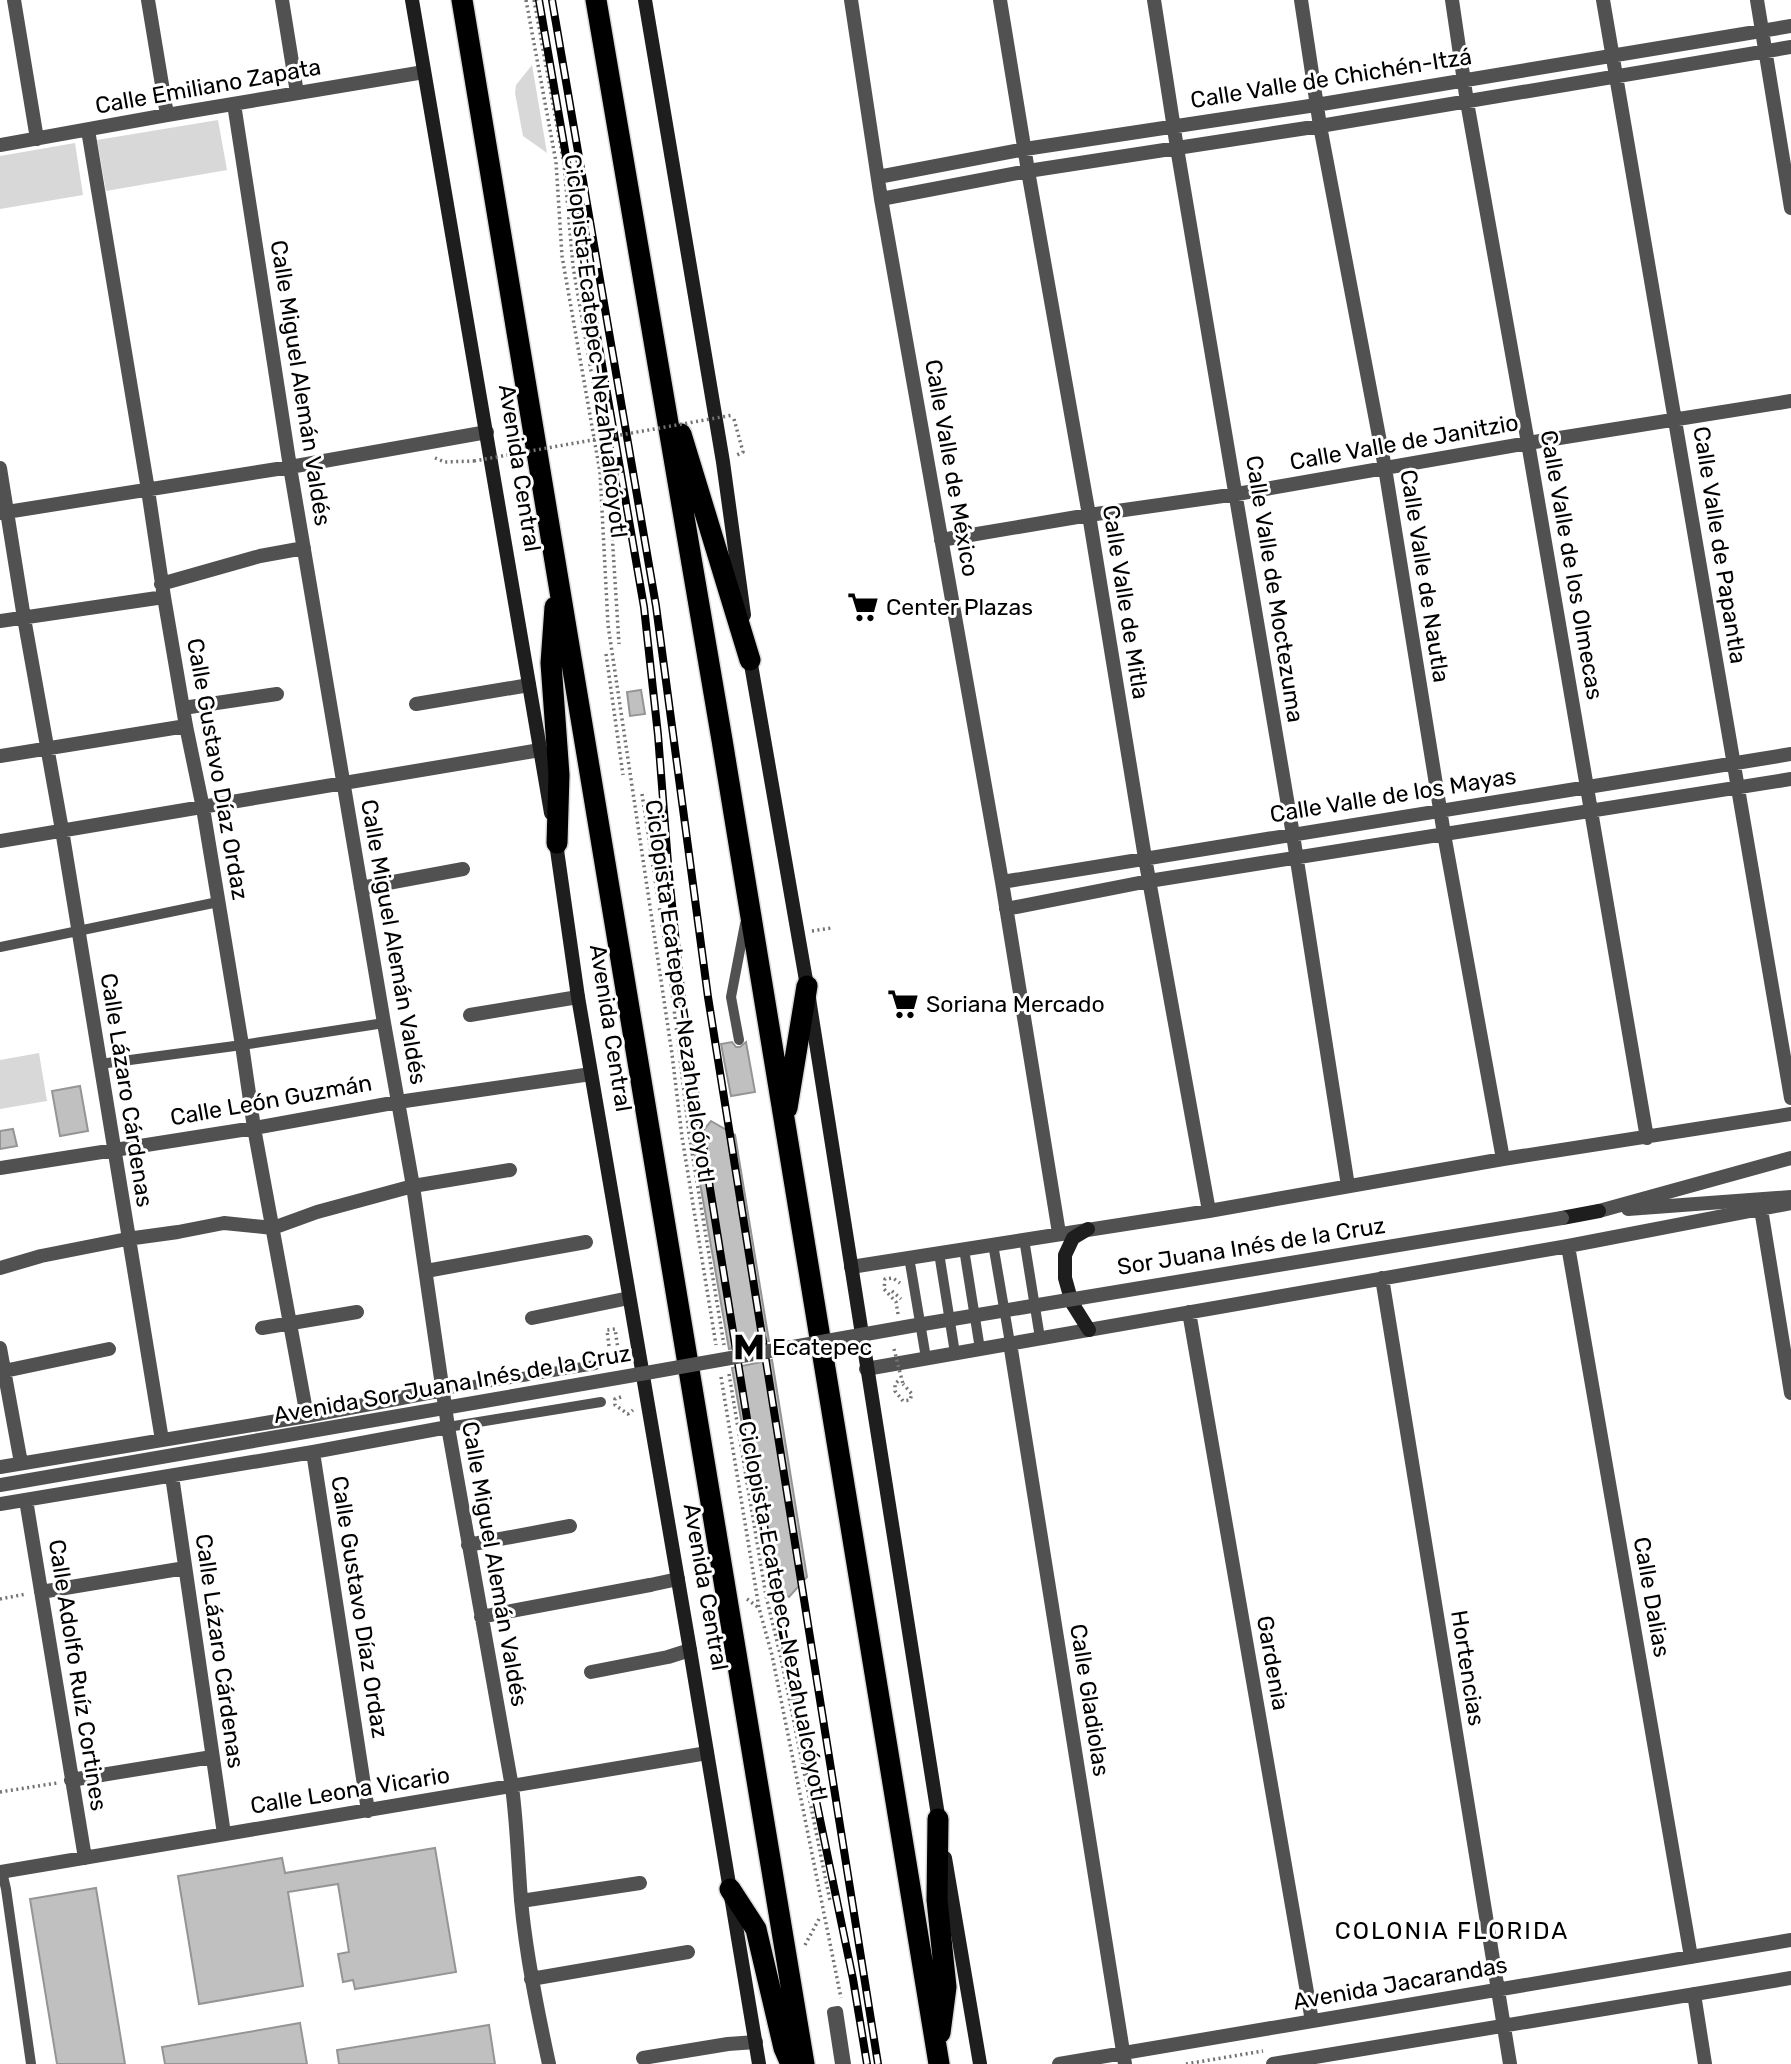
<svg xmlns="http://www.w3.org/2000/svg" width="1791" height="2064" font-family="Rubik,sans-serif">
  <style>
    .green { fill: #d8d8d8 }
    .building { fill: #c0c0c0; stroke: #959595; stroke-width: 2 }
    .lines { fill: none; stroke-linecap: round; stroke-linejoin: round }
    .motorway-casing { stroke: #dbdbdb; stroke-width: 24 }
    .path { stroke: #737373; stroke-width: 3.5; stroke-dasharray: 2 3.5; stroke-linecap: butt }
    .service { stroke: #515151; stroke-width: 10 }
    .pedestrian { stroke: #515151; stroke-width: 14 }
    .minor { stroke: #515151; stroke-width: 14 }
    .tertiary { stroke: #515151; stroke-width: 14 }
    .secondary { stroke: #1e1e1e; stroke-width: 14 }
    .motorway { stroke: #000; stroke-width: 21 }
    .rail-casing { stroke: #000; stroke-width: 8 }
    .rail { stroke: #fff; stroke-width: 5; stroke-dasharray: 16; stroke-linecap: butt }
    .path-bridge { stroke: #737373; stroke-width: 3.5; stroke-dasharray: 2 3.5; stroke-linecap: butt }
    .tertiary-bridge { stroke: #515151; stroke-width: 14 }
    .labels { text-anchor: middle; stroke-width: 6; stroke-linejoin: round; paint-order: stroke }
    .street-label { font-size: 23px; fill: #000; stroke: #fff }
    .poi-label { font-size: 23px; fill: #000; stroke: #fff; text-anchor: start }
    .neighbourhood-label { font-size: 24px; letter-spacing: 2px; fill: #000; stroke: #fff }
  </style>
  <rect width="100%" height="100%" fill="#fff"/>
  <path class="green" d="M532,65l15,88 -24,-17 -8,-43 1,-8z
    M218,120l9,50 -121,21 -9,-51z
    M75,143l8,52 -83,14v-53z
    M39,1053l8,48 -47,8v-49z"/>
  <path class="building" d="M641,690l4,24 -15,2 -3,-24z
    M732,1042l4,5h4l6,-5 9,50 -24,4 -10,-52z
    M80,1086l8,45 -28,5 -8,-45z
    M711,1121l24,14 34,206 -40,8 -36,-206z
    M13,1129l4,17 -17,3v-18z
    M772,1360l35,217 -18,20 -19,-13 -38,-216z
    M435,1848l21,124 -101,17 -2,-9 -10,2 -5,-28 11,-2 -11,-68 -50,8 15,94 -104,18 -21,-128 104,-18 3,15z
    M96,1888l29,176h-68l-27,-165z
    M300,2023l7,41h-142l-3,-17z
    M489,2025l6,39h-156l-2,-14z"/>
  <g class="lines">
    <defs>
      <path id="motorway" d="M462,0l342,2064
        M596,0l126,740 217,1324
        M681,434l69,226
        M555,607l-4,56 8,112 -2,68
        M787,1108l20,-122
        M938,1819l-1,81 9,87 -6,46
        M730,1889l26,40 28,119 7,16"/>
    </defs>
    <use href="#motorway" class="motorway-casing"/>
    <path class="path" d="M526,0l30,162 6,94 38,216 8,153 64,429 10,83 34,208
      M534,0l30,164 9,102 35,204 11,174
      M734,419l9,33 -6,3
      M435,458l10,4 29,-1
      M606,654l17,121
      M642,794l29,190 18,150 35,211
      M812,931l19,-3
      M892,1291l9,8
      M898,1314l-2,-12 -12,-13 1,-10 8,-1 7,5
      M609,1346l-2,-16 8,-1 5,33
      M729,1374l37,222 15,62 49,243
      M721,1377l38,231 13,47 69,343
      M898,1381l-3,3v7l8,10 7,-1 2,-6 -9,-10
      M621,1397l-6,2v6l13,9 5,-4
      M0,1599l26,-5
      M747,1599l12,9
      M0,1792l57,-9
      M805,1945l14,-26
      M1186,2064l77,-13"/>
    <path class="service" d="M0,947l218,-45
      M739,1040l-8,-43 14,-73
      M100,1064l142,-19 142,-22
      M1024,1239l16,99
      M993,1244l17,99
      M964,1249l16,100
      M939,1253l16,100
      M909,1257l17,101
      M443,1390l152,-25
      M448,1427l153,-25
      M2,1872l4,17 25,175
      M840,2064l-8,-52 6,-1 8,53"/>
    <path class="pedestrian" d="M501,1613l149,-28"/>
    <path class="minor" d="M14,0l23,139
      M148,0l19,115
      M282,0l15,93
      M851,0l30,199 121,683 57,351
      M1000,0l28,171 61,344 56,343 64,353
      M1154,0l23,148 116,687 55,351
      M1301,0l19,126 65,342 59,366 59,325
      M1452,0l15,102 61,341 119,695
      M1603,0l188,1098
      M1757,0l34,208
      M234,104l56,363 94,556 29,163 35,241 64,360c5,37 6,75 9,113 5,55 16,109 28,164
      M88,130l60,360 16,107 22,129 17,82 39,237 12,83 53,288
      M0,145l167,-30 257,-43
      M878,177l147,-28 291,-44 475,-79
      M881,199l147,-28 292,-45 471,-79
      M0,468l24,150 38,212 100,610
      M0,513l290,-46 197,-35
      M941,540l148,-25 148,-21 291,-51 263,-42
      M161,584l99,-28 44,-8
      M0,621l164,-24
      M416,704l113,-19
      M183,708l94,-14
      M0,756l186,-30
      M0,841l540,-91
      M1002,882l789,-128
      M361,888l102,-19
      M1006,909l143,-28 642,-102
      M470,1015l108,-18
      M0,1168l254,-40 144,-26 193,-28
      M1761,1209l30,184
      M1568,1246l123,711
      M851,1267l358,-56 294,-52 288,-45
      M0,1268l41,-12 86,-17 51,-7 46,-9 49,5 44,-16 96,-26 97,-16
      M426,1271l160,-29
      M1382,1278l128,786
      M1189,1312l123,709
      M532,1318l97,-20
      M262,1328l95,-16
      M1010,1343l115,721
      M0,1348l21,115
      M866,1369l702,-123 223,-43
      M0,1372l109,-23
      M313,1452l55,359
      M0,1467l307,-51 136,-26
      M172,1476l52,358
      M26,1500l59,358
      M0,1504l313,-52 135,-25
      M468,1545l102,-19
      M650,1585l28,-6
      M41,1592l144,-24
      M481,1617l20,-4
      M591,1672l77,-15 22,-7
      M71,1780l141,-23
      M0,1872l707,-119
      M521,1901l119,-18
      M531,1979l157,-27
      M1694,1994l11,70
      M643,2058l85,-14 28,-2
      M1059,2064l732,-124
      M1273,2064l518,-86"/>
    <path class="tertiary" d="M1628,1209l163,-12
      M1599,1211l192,-53"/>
    <path class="secondary" d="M412,0l139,813
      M645,0l78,462 21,153
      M749,653l58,333 133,842
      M555,836l23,161 112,653 69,414
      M1562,1218l37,-7
      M1088,1229l-15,9 -8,17v23l7,25 17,27
      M945,1858l35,206"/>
    <use href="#motorway" class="motorway"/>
    <defs>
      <path id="rail" d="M539,0l105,607 14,128 11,141 13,124 19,132 73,455 23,121 56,271 14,85
        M552,0l104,606 52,391 170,1067"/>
    </defs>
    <use href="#rail" class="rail-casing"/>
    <use href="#rail" class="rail"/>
    <path class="path-bridge" d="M474,461l259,-46
      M894,1349l9,35"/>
    <path class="tertiary-bridge" d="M0,1485l646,-112 265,-47 651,-108"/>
  </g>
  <defs>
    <symbol id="supermarket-bare" viewBox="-9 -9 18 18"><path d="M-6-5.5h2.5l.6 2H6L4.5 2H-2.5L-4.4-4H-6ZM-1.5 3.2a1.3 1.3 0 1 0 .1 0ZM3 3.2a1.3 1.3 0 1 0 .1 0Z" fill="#000" stroke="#fff" stroke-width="2.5" paint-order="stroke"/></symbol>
    <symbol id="metro-bare" viewBox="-9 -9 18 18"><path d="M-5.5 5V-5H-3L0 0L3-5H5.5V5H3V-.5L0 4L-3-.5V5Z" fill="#000" stroke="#fff" stroke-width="2.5" paint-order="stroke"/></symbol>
  </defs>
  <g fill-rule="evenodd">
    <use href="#supermarket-bare" x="841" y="585" width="44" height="44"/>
    <use href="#supermarket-bare" x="881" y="982" width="44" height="44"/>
    <use href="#metro-bare" x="727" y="1325" width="44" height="44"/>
  </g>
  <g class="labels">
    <g class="street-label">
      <text transform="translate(1331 78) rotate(-9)" y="8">Calle Valle de Chichén-Itzá</text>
      <text transform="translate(208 86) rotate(-10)" y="8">Calle Emiliano Zapata</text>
      <text transform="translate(596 346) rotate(83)" y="8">Ciclopista Ecatepec-Nezahualcóyotl</text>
      <text transform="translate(301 383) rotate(81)" y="8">Calle Miguel Alemán Valdés</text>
      <text transform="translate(1404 442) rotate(-10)" y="8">Calle Valle de Janitzio</text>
      <text transform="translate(520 468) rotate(81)" y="8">Avenida Central</text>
      <text transform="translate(952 468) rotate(80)" y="8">Calle Valle de México</text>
      <text transform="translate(1720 545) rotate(81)" y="8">Calle Valle de Papantla</text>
      <text transform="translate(1572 565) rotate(80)" y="8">Calle Valle de los Olmecas</text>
      <text transform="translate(1425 576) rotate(81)" y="8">Calle Valle de Nautla</text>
      <text transform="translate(1275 589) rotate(81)" y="8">Calle Valle de Moctezuma</text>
      <text transform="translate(1126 602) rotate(81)" y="8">Calle Valle de Mitla</text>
      <text transform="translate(218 769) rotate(80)" y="8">Calle Gustavo Díaz Ordaz</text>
      <text transform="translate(1393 795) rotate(-9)" y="8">Calle Valle de los Mayas</text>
      <text transform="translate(394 942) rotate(80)" y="8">Calle Miguel Alemán Valdés</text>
      <text transform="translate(680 991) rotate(82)" y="8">Ciclopista Ecatepec-Nezahualcóyotl</text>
      <text transform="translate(611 1028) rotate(81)" y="8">Avenida Central</text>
      <text transform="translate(127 1090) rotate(81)" y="8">Calle Lázaro Cárdenas</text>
      <text transform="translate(271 1100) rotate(-10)" y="8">Calle León Guzmán</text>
      <text transform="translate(1251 1246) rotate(-9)" y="8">Sor Juana Inés de la Cruz</text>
      <text transform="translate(452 1384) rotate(-10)" y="8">Avenida Sor Juana Inés de la Cruz</text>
      <text transform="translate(495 1564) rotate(80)" y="8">Calle Miguel Alemán Valdés</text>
      <text transform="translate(706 1587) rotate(80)" y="8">Avenida Central</text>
      <text transform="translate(1652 1597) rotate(80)" y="8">Calle Dalias</text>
      <text transform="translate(360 1607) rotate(81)" y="8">Calle Gustavo Díaz Ordaz</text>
      <text transform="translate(783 1611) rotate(79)" y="8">Ciclopista Ecatepec-Nezahualcóyotl</text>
      <text transform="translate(220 1651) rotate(82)" y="8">Calle Lázaro Cárdenas</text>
      <text transform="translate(1273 1663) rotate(80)" y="8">Gardenia</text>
      <text transform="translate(1468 1668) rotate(81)" y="8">Hortencias</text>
      <text transform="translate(78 1675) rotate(81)" y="8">Calle Adolfo Ruíz Cortines</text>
      <text transform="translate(1090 1700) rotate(81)" y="8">Calle Gladiolas</text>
      <text transform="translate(350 1790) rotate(-9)" y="8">Calle Leona Vicario</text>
      <text transform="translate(1400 1983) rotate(-10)" y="8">Avenida Jacarandas</text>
    </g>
    <g class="poi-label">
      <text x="886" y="615">Center Plazas</text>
      <text x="926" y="1012">Soriana Mercado</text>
      <text x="772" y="1355">Ecatepec</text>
    </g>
    <g class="neighbourhood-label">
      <text x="1452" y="1939">COLONIA FLORIDA</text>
    </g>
  </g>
</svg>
